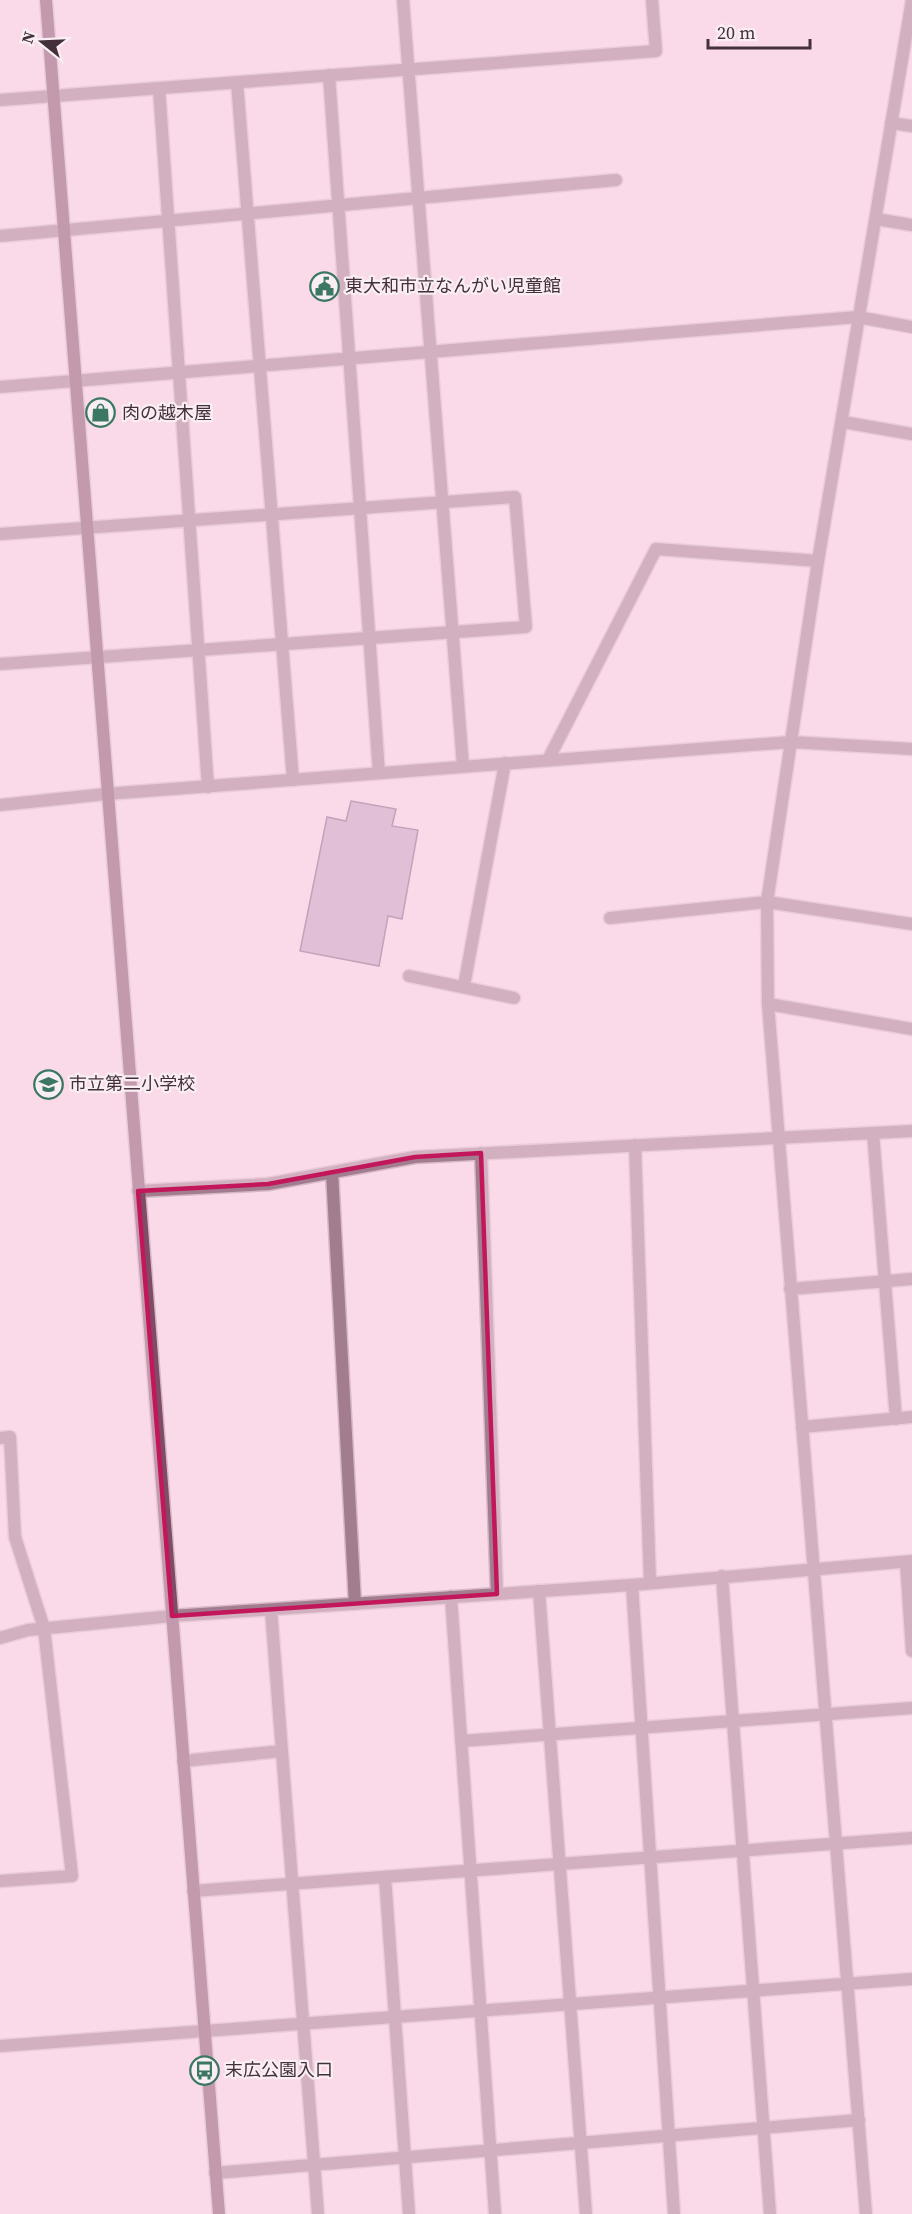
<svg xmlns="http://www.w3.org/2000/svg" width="912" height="2214" font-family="'Source Serif 4','Noto Sans JP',serif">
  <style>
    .building { fill: #c49ec2; stroke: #825f80; stroke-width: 1.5 }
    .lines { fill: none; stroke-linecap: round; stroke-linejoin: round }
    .lane-casing { stroke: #d6b8c6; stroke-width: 15 }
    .street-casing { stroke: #d6b8c6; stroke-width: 15 }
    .secondary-casing { stroke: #d6b8c6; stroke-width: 15 }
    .lane { stroke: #a27c8f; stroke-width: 12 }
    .street { stroke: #a27c8f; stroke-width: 12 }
    .secondary { stroke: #804b66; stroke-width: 12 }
    .marked { fill: none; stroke: #c2185b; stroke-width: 4.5; stroke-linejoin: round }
    .labels { text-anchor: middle; stroke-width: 4.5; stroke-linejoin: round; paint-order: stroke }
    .poi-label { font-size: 18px; fill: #44303a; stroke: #f9eef3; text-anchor: start }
  </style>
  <rect width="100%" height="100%" fill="#fadae9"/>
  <path class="building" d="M351,801l45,8 -4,17 26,4 -16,89 -14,-3 -9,50 -79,-15 27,-134 19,4z"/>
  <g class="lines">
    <defs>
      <path id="lane" d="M403,0l60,766
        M329,75l50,698
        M237,82l56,698
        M159,88l49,699
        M0,100l656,-49 -4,-51
        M891,123l21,3
        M876,219l36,6
        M0,236l616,-56
        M843,422l69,12
        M0,534l515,-37 11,130 -526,37
        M548,760l108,-211 162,12
        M610,918l157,-16 145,22
        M768,1004l144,25
        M873,1133l23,286
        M790,1289l122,-10
        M802,1427l110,-10
        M906,1562l6,89
        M722,1576l48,638
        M632,1585l42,629
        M539,1591l47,623
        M451,1597l44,617
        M271,1610l47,604
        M461,1741l451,-33
        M183,1761l99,-10
        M385,1877l24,337
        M193,1891l719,-53
        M215,2173l644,-53"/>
      <path id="street" d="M0,387l858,-70 54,10
        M0,805l106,-11 685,-52 121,7
        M409,976l105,22
        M464,986l41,-223
        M635,1145l15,438
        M481,1153l16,441
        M332,1172l23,432
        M138,1191l130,-7 147,-27 497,-26
        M0,1438l10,-1 5,100 29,91 28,248 -72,5
        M0,1638l28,-8 144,-14 460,-31 280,-24
        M0,2046l912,-67
        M866,2214l-98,-1210 -1,-102 51,-341 94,-561"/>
      <path id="secondary" d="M46,0l173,2214"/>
    </defs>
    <use href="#lane" class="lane-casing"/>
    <use href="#street" class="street-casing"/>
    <use href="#secondary" class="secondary-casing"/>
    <use href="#lane" class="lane"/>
    <use href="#street" class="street"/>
    <use href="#secondary" class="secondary"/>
  </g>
  <path d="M0 0H912V2214H0ZM481,1153l16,441 -325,22 -34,-425 130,-7 147,-27z" fill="#fadae9" fill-opacity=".55" fill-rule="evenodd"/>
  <path class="marked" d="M481,1153l16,441 -325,22 -34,-425 130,-7 147,-27z"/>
  <defs>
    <symbol id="civic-ring" viewBox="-11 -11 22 22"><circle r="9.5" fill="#f9eef3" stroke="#3b7762" stroke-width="1.5"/><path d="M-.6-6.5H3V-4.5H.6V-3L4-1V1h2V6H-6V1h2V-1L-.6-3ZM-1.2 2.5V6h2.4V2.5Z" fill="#3b7762"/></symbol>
    <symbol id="shop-ring" viewBox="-11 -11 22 22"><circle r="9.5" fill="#f9eef3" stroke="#3b7762" stroke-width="1.5"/><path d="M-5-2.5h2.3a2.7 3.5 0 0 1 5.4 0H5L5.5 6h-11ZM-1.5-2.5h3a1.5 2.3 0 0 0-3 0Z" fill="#3b7762"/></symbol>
    <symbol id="school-ring" viewBox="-11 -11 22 22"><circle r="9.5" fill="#f9eef3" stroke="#3b7762" stroke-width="1.5"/><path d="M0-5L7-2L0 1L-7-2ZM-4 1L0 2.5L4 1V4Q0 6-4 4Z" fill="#3b7762"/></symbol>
    <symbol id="bus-ring" viewBox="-11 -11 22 22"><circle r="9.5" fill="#f9eef3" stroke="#3b7762" stroke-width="1.5"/><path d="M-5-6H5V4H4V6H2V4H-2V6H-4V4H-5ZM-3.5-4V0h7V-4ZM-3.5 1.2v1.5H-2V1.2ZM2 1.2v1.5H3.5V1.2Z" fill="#3b7762"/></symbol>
  </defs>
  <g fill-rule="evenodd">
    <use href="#civic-ring" x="308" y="270" width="33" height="33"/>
    <use href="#shop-ring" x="84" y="396" width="33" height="33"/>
    <use href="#school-ring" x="32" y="1068" width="33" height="33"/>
    <use href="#bus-ring" x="188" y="2054" width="33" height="33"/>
  </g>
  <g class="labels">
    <g class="poi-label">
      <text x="345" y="292">東大和市立なんがい児童館</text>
      <text x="122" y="419">肉の越木屋</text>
      <text x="69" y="1090">市立第二小学校</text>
      <text x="225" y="2076">末広公園入口</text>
    </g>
  </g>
  <g transform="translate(42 42) rotate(288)" stroke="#f9eef3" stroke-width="4.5" paint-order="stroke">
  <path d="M0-4.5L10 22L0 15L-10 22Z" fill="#44303a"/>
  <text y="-9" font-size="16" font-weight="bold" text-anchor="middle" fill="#44303a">N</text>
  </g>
  <path d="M708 39v9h102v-9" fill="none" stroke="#44303a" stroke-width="3"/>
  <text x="717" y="39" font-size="18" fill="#44303a" stroke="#f9eef3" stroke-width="4.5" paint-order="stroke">20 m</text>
</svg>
